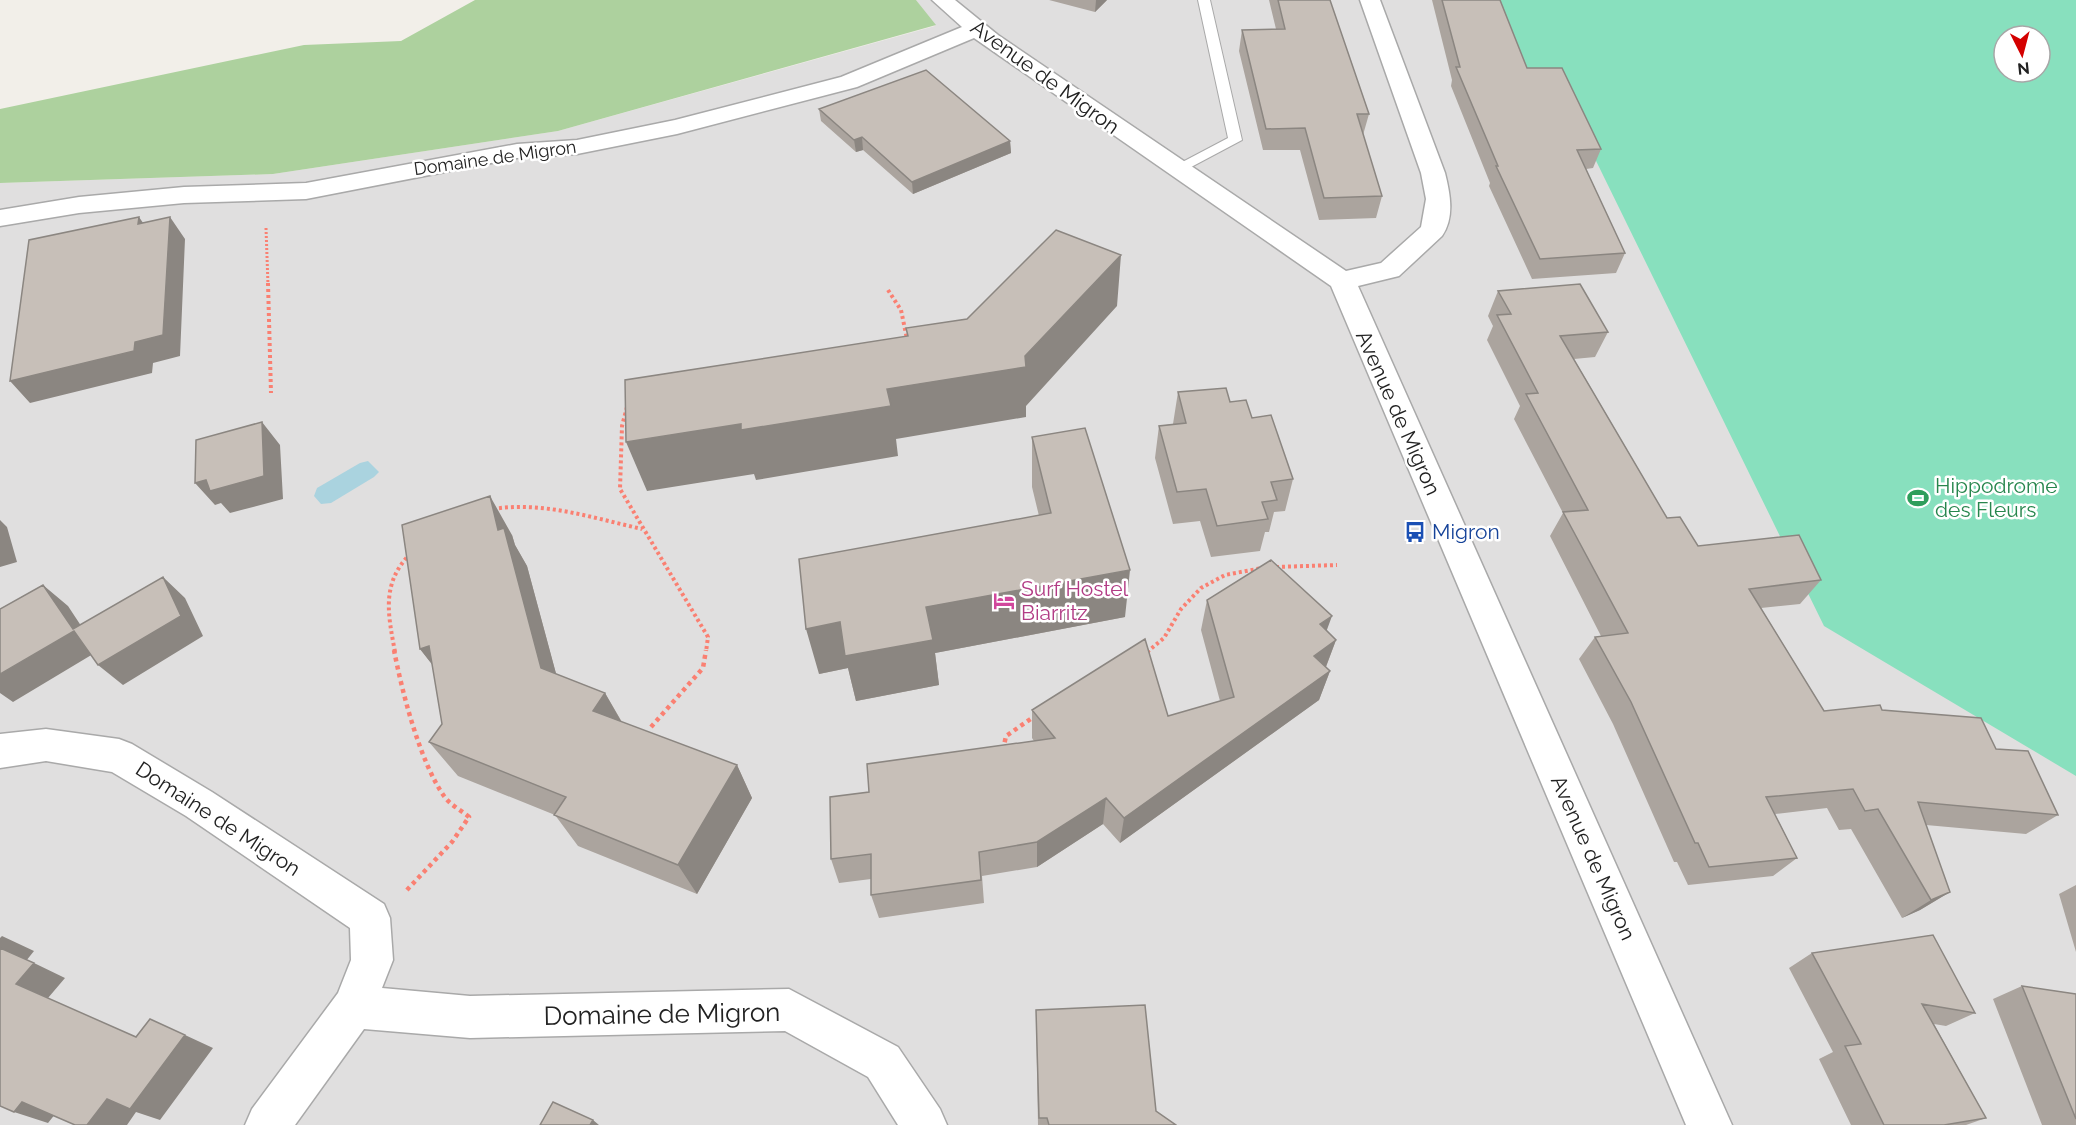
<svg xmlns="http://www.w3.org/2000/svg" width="2076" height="1125" font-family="Raleway,sans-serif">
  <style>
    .residential { fill: #e0dfdf; fill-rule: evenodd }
    .forest { fill: #add19e }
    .pitch { fill: #88e0be; fill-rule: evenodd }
    .water { fill: #aad3df }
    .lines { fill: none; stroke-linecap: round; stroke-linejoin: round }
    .lane-casing { stroke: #a9a9a9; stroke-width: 2 }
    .street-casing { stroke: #a9a9a9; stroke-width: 3 }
    .path-far2 { stroke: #fa8072; stroke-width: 3; stroke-dasharray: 2 2; stroke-linecap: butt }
    .path-far1 { stroke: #fa8072; stroke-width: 4; stroke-dasharray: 3 3; stroke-linecap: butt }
    .path { stroke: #fa8072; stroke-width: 4.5; stroke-dasharray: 4 4; stroke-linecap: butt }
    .lane { fill: #fff; fill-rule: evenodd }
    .street { fill: #fff; fill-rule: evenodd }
    .wall { fill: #aba49e }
    .shaded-wall { fill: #8b8681 }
    .building { fill: #c7bfb8; stroke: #8b8681; stroke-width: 1.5 }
    .labels { text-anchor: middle; stroke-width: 5; stroke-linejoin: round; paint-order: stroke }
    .far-street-label { font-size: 18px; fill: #222; stroke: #fff }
    .street-label { font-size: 21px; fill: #222; stroke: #fff }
    .leisure-label { font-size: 21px; fill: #27864d; stroke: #fff; text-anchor: start }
    .transit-label { font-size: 21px; fill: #164399; stroke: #fff; text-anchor: start }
    .hotel-label { font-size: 21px; fill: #b23c85; stroke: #fff; text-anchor: start }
    .near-street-label { font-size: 26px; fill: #222; stroke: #fff }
  </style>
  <rect width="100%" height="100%" fill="#f2efe9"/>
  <path class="residential" d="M916,0h1160v1125h-2076v-942l273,-9 285,-43 377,-105zM2004,36h36v36h-36z"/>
  <path class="forest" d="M475,0h441l20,25 -378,106 -285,43 -273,9v-74l304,-64 97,-4z"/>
  <path class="pitch" d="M1492,0h584v776l-252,-150 -272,-555 -28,-1zM2004,36h36v36h-36z"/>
  <path class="water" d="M368,461l11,11 -5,5 -43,26 -10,1 -7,-8 3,-8 43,-25z"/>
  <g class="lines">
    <defs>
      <path id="lane" d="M1198,0h12l32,140 -64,34 -5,-1 -2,-3 2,-3 55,-29z"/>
      <path id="street" d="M932,0h23l43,35 348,236 35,-8 40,-36 5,-28 -5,-26 -61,-173h20l65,173c5,20 10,44 -3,63l-43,40 -41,10 374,839h-46l-355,-839 -357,-248 -117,49 -180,47 -100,20 -60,4 -211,41 -122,4 -105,10 -79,13v-16l79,-13 105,-10 122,-4 211,-39 60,-4 98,-20 166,-43 121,-50z
        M46,729l73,10 13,5 80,48 172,112 6,14 3,42 -11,28 88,8 319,-7 109,58 42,62 7,16h-49l-30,-48 -83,-46 -315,7 -106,-9 -69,96h-50l7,-16 86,-116 13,-33 -1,-32 -164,-112 -74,-44 -66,-11 -46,7v-34z"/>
    </defs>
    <use href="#lane" class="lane-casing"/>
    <use href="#street" class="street-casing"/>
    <path class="path-far2" d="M266,228l2,57"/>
    <path class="path-far1" d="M268,283l3,110
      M888,290l13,20 6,29
      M627,407l-5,19 -2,63 88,148 -2,15
      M493,509c50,-8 100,9 149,20
      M1276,567l61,-2
      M395,652c-7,-38 -14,-68 15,-98
      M1147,652l17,-14 17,-29 20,-21 24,-13 37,-7"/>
    <path class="path" d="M394,650c8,42 26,112 50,146 6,9 17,14 25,21l-17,25 -47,50
      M1146,653l3,-3
      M651,727l52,-59 3,-18
      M1003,750l3,-14 29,-20"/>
    <use href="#lane" class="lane"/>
    <use href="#street" class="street"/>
  </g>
  <path class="wall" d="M1049,0h58l-12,12z
    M1269,0h61l39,114 -6,21 19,61 -6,22 -57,2 -19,-70h-37l-24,-99 3,-21 34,-1z
    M1432,0h68l27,68 74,81 -8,19 -7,1 39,84 -9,20 -84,6 -43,-93 1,-3 -39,-97 1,-6z
    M819,109l191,32 1,12 -98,41 -50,-44 -7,2 -35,-31z
    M1498,291l110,41 -13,25 -21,2 93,159 31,28 123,34 -21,24 -39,4 63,103 58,-1 114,39 62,66 -32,19 -100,-9 24,67 -30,18 -18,8 -51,-89 -12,1 -12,-22 -52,6 22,44 -24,18 -85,9 -11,-23h-3l-61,-138 -34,-65 16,-22 6,-1 -51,-100 13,-23 -49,-94 6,-13 -33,-66 6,-14 -5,-10z
    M1178,392l52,10 22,16 41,61 -8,32 -11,1 -5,20h-4l-5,19 -49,6 -11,-36 -27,3 -18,-66 4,-32 14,-2z
    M1032,437l93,180 -190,36 4,32 -83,16 -8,-33 -29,6 220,-158 -7,-29z
    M512,535l3,10 12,21 29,108 49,19 17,29 115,43 15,33 -55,96 -119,-48 -23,-31 -97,-39 -29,-34 13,-18 -10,-60 -12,-15z
    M1207,600l120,31 9,9 -10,27 4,4 -11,29 -199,143 -17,-19 -66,43 -55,9 2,27 -105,15 -8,-23v-16l-32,4 -8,-24 38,-67 165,-51 -2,-3v-28l136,6 52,-15 -19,-71z
    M2076,885v67l-17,-58z
    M1812,953l163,60 -29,13 -12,-2 52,94 -20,7h-115l-32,-66 14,-7 -44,-84z
    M2022,986l54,8v131h-34l-49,-126z
    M1036,1010l120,101 20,14h-138z"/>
  <path class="shaded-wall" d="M1096,0h11l-12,12z
    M862,137l1,13 -7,2 -2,-12z
    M1010,141l1,12 -98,41 -1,-12z
    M139,217l15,22 -16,-15z
    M170,217l15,22 -5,117 -27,7 -1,10 -122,30 -20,-22 125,-39z
    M1121,255l-4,51 -91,100v11l-130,22 2,17 -142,24 -2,-6 -107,17 -21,-49 261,-53 138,-33z
    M262,422l18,23 3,54 -53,14 -9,-10 -6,2 -20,-22z
    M490,496l22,39 3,10 12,21 37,137 -23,-35 -43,-138z
    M0,520l7,7 10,35 -17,5z
    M1130,570l-5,47 -190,36 4,32 -83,16 -8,-33 -29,6 -13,-45 34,-7z
    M163,577l22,21 18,38 -80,49 -25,-20z
    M43,585l25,21 29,44 -24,-21z
    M1332,616l-11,30 -1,-22z
    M74,631l24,20 -85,51 -13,-9v-19z
    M1336,640l-11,29 -11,-13z
    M429,646l19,39 -28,-36z
    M1330,671l-11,29 -199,143 4,-25z
    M605,693l20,35 -32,-17z
    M737,765l15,33 -55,96 -19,-29z
    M1106,798l-3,26 -66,43v-25z
    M1950,892l-30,18 -18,8 29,-18z
    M2,936l32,15 -8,10 -26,-13v-10z
    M34,963l31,15 -17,20 -32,-14z
    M185,1035l28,13 -53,72 -24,-8 -9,13h-40l20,-26z
    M22,1102l34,11 -8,10 -34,-11z
    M593,1120l6,5h-9z"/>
  <path class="building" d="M1278,0h52l39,114h-12l25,82 -58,2 -19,-70 -39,1 -24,-99 43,-1z
    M1442,0h58l27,68h35l39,81 -24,1 48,103 -85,6 -44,-93h2l-42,-99h4z
    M926,70l84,71 -98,41 -50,-45 -8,3 -35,-31z
    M139,217l-1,7 32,-7 -7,118 -28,7 -1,9 -124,30 19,-141z
    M1056,230l65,25 -96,101 1,11 -139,22 4,17 -150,24v-6l-115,18 -1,-62 283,-44 -2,-8 61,-9z
    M1580,284l28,48 -48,4 107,182 13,-1 18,29 101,-11 22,45 -72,9 75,122 56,-6 2,5 99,8 15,31 32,2 30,64 -140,-13 32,90 -19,8 -53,-91 -13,2 -12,-22 -87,8 31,61 -88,9 -11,-24h-3l-64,-141 -36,-65 33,-4 -65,-121 25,-2 -62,-116 12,-1 -41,-78 14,-1 -13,-23z
    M1226,388l4,14 16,-2 6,18 19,-3 22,64 -22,3 6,18 -15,2 6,17 -51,7 -11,-37 -29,3 -18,-66 27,-3 -8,-31z
    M262,422l2,54 -54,15 -4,-11 -11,3 1,-43z
    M1085,428l45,142 -204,37 7,33 -88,16 -5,-34 -34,7 -7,-70 252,-46 -19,-76z
    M490,496l8,34 6,-2 37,140 64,25 -12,18 144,54 -59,100 -124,-50 12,-18 -137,-55 13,-18 -13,-78 -9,3 -18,-124z
    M1271,560l61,56 -12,8 16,16 -22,16 16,15 -206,147 -18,-20 -69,44 -58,10 2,28 -110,15v-41l-40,5 -1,-62 39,-5 -2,-28 188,-26 -23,-28 113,-71 23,77 66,-19 -27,-97z
    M163,577l18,39 -83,49 -24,-34 -74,43v-65l43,-24 30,44z
    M1933,935l42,78 -53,-9 64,114 -42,7h-60l-39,-79 16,-2 -49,-91z
    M0,948l34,15 -18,21 120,53 14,-18 35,16 -55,74 -23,-10 -20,26h-12l-53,-23 -8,10 -14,-6z
    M2022,986l54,8v125z
    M1145,1005l11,106 20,14h-127l-2,-7h-8l-3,-108z
    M553,1102l40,18 -3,5h-50z"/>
  <defs>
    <symbol id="stadium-bare" viewBox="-9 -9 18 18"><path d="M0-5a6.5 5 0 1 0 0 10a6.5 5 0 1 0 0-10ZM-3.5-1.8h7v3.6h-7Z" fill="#2e9e5b" stroke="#fff" stroke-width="2.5" paint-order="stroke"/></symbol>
    <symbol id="bus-bare" viewBox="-9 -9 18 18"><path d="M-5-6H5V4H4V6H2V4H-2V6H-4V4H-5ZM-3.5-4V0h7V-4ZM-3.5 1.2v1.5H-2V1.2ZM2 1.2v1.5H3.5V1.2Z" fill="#1a4fb4" stroke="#fff" stroke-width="2.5" paint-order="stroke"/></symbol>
    <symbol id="hotel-bare" viewBox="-9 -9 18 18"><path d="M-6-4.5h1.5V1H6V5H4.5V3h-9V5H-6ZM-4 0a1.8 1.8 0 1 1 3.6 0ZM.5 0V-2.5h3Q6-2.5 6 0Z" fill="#d1479c" stroke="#fff" stroke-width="2.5" paint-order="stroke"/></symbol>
  </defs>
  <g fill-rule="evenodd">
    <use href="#stadium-bare" x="1903" y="483" width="30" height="30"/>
    <use href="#bus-bare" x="1400" y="517" width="30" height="30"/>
    <use href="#hotel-bare" x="989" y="586" width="30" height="30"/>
  </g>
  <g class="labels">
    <g class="far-street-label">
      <text transform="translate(495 158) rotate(-8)" y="6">Domaine de Migron</text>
    </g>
    <g class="street-label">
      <text transform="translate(1045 77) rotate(36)" y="7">Avenue de Migron</text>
      <text transform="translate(1398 413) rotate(66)" y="7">Avenue de Migron</text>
      <text transform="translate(218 819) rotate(33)" y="7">Domaine de Migron</text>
      <text transform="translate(1593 858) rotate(66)" y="7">Avenue de Migron</text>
    </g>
    <g class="leisure-label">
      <text x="1935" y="493">Hippodrome<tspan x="1935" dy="24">des Fleurs</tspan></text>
    </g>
    <g class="transit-label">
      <text x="1432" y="539">Migron</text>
    </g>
    <g class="hotel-label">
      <text x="1021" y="596">Surf Hostel<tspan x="1021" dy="24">Biarritz</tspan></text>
    </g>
    <g class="near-street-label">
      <text transform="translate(662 1014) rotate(-1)" y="9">Domaine de Migron</text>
    </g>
  </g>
  <g transform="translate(2022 54) rotate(174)"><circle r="28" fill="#ffffff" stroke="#a7a7a7" stroke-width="1.5"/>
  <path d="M0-4.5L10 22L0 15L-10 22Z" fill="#d40000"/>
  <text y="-9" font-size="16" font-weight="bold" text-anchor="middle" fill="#222222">N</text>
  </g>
</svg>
